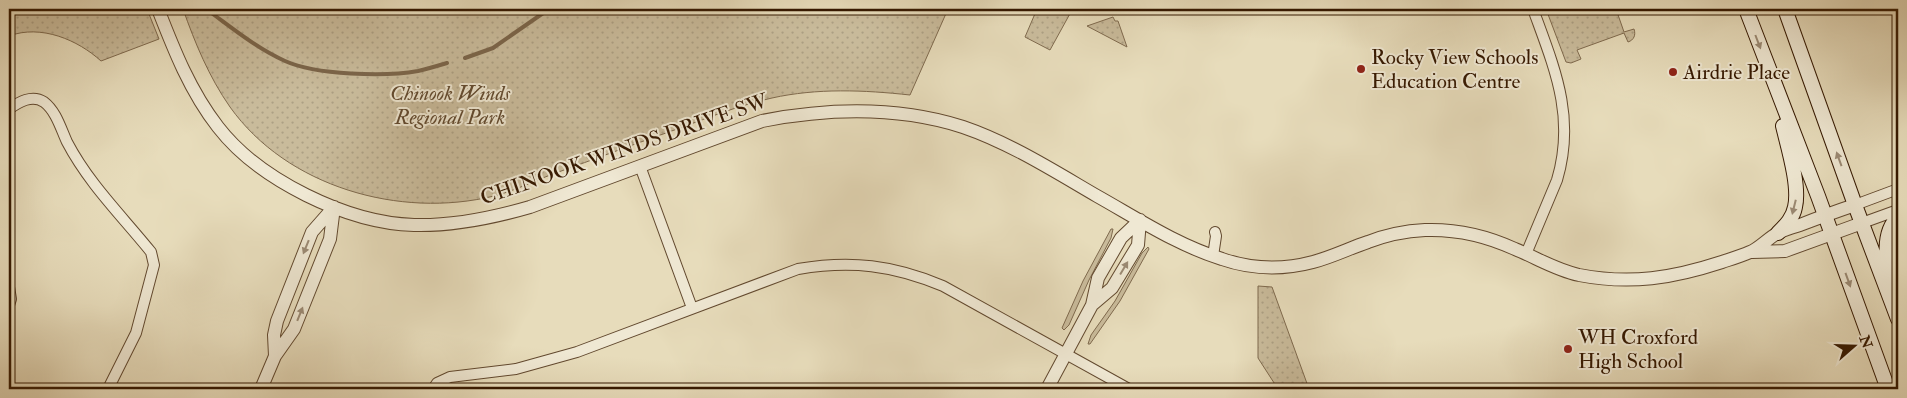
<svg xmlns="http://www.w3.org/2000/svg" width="1907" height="398" font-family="'IM FELL Double Pica',serif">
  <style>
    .grass { fill: #c9bb9b; stroke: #7f6a4e }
    .park { fill: url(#park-dots); stroke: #7f6a4e }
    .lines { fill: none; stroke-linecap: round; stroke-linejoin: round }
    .stream { stroke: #7b654a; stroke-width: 4 }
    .minor-casing { stroke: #62492f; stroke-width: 12 }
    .tertiary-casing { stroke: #62492f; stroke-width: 14 }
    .secondary-casing { stroke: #351800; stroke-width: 16 }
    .minor { stroke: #efe8d3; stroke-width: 10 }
    .tertiary { stroke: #efe8d3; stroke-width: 12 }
    .secondary { stroke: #efe8d3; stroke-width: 14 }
    .oneway { fill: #9b8a74 }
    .poi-dot { fill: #8f2418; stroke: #efe8d3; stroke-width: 2 }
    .labels { text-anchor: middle; stroke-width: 4; stroke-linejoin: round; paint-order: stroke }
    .poi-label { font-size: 21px; fill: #351800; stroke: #efe8d3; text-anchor: start }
    .park-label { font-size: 21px; font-style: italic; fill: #61492e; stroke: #efe8d3 }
    .street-label { font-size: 21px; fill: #351800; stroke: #efe8d3 }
  </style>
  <defs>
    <pattern id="park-dots" width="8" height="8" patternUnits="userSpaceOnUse" patternTransform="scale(1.25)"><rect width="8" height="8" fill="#c9bb9b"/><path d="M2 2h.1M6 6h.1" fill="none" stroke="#ada084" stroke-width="1.8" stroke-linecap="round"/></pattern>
  </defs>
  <rect width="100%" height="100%" fill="#e7dcbb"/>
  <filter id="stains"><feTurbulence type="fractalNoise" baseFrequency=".004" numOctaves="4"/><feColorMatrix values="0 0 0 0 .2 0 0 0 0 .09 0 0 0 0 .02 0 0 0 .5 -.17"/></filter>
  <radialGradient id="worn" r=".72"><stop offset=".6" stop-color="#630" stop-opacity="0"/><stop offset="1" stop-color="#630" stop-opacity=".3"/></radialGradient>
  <path class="grass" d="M1111,229h2l-2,9 -22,42 -20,45 -5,5 -2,-2 21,-47z
    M1148,247l1,2 -29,52 -30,43h-2l3,-9 24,-34 27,-48z"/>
  <path class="park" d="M9,9h138l12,30 -58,22c-23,-21 -60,-37 -92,-25z
    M183,9h765l-38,86c-46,-5 -93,-7 -138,3 -32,7 -62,19 -92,30 -43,15 -85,31 -127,46 -19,7 -39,17 -59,22 -94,23 -207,-9 -264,-89 -21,-30 -35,-64 -47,-98z
    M1037,9l35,1 -22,40 -25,-13z
    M1546,9h70l8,23 10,-3c2,6 0,11 -6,13l-4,-9 -47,17 4,9 -10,4 -5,-1z
    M1113,17l2,4h3l9,26 -40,-21z
    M1258,286l14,1 37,102h-31l-20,-31z"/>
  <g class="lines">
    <path class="stream" d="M110,9h1
      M206,9c25,18 50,39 79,52 31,14 100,16 133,10 9,-2 19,-5 29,-8
      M465,58l28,-10 56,-39"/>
    <defs>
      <path id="minor" d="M9,109c10,-7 23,-15 35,-7 12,9 17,27 23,40 22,42 55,74 84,110l3,13 -18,68 -28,56
        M640,166l52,142
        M1855,205l43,-16
        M1862,223l36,-13
        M1526,254l31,-74c19,-64 -3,-113 -24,-171
        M1213,256l3,-20 -1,-4
        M9,287l2,12 -2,6
        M433,389l4,-6 13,-6 66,-8 61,-17 221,-83c53,-9 95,-4 145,17l186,103"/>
      <path id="tertiary" d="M158,9c16,41 32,82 60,118 41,53 129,96 196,98 39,1 78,-7 116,-18l232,-86c67,-13 135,-15 201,6 47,16 91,44 134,69 41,23 80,49 125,63 29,10 61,11 91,3 19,-5 37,-14 55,-20 18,-7 37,-11 57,-12 30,-1 62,6 90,19 22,9 41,21 64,26 52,10 94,3 143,-13 9,-3 19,-6 28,-10 10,-4 18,-14 28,-19 7,-4 15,-6 22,-8 18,-7 37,-14 55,-20
        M1752,252l33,-1 77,-28
        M1092,305l20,-17 26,-43 2,-25
        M275,356l-1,-21 3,-14 35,-89 22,-25
        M261,389l14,-33 19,-27 36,-90 4,-32
        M1047,389l45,-84 6,-27 23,-40 19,-18"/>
      <path id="secondary" d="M1746,9l72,187 70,193
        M1785,9l70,196 43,114
        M1778,233c8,-8 15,-15 17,-26 5,-21 -7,-60 -12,-81
        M1891,283c-4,-21 -10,-49 7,-66"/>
    </defs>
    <use href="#minor" class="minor-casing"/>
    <use href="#tertiary" class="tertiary-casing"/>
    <use href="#secondary" class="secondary-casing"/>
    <use href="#minor" class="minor"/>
    <use href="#tertiary" class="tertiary"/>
    <use href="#secondary" class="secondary"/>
  </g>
  <defs><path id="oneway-solid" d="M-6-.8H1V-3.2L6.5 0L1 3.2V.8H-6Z" transform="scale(1.25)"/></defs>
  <g class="oneway">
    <use href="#oneway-solid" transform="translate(1758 42) rotate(69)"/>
    <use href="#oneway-solid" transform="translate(1839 159) rotate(-110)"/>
    <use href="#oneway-solid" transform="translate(1794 207) rotate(104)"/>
    <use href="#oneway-solid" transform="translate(306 247) rotate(112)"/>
    <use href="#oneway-solid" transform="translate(1124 268) rotate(-59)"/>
    <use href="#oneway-solid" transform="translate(1848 280) rotate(70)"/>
    <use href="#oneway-solid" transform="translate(300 314) rotate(-68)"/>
  </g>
  <g class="poi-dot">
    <circle cx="1361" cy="69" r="5"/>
    <circle cx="1673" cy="72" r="5"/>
    <circle cx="1568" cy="349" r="5"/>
  </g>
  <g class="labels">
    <g class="poi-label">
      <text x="1371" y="64">Rocky View Schools<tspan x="1371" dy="24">Education Centre</tspan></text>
      <text x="1683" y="79">Airdrie Place</text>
      <text x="1578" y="344">WH Croxford<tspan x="1578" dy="24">High School</tspan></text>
    </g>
    <g class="park-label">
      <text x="450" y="100">Chinook Winds<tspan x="450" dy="24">Regional Park</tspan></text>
    </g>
    <g class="street-label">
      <text transform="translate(624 149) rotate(-19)" y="7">CHINOOK WINDS DRIVE SW</text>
    </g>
  </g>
  <rect width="1907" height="398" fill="none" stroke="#e7dcbb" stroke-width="30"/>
  <rect x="10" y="10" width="1887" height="378" fill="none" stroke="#351800" stroke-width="2.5"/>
  <rect x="15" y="15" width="1877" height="368" fill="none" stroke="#351800"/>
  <g transform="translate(1854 346) rotate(70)" stroke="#efe8d3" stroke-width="4" paint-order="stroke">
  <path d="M0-4L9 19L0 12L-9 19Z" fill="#351800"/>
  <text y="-8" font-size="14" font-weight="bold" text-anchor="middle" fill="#351800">N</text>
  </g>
  <rect width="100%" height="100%" filter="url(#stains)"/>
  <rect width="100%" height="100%" fill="url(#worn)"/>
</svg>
